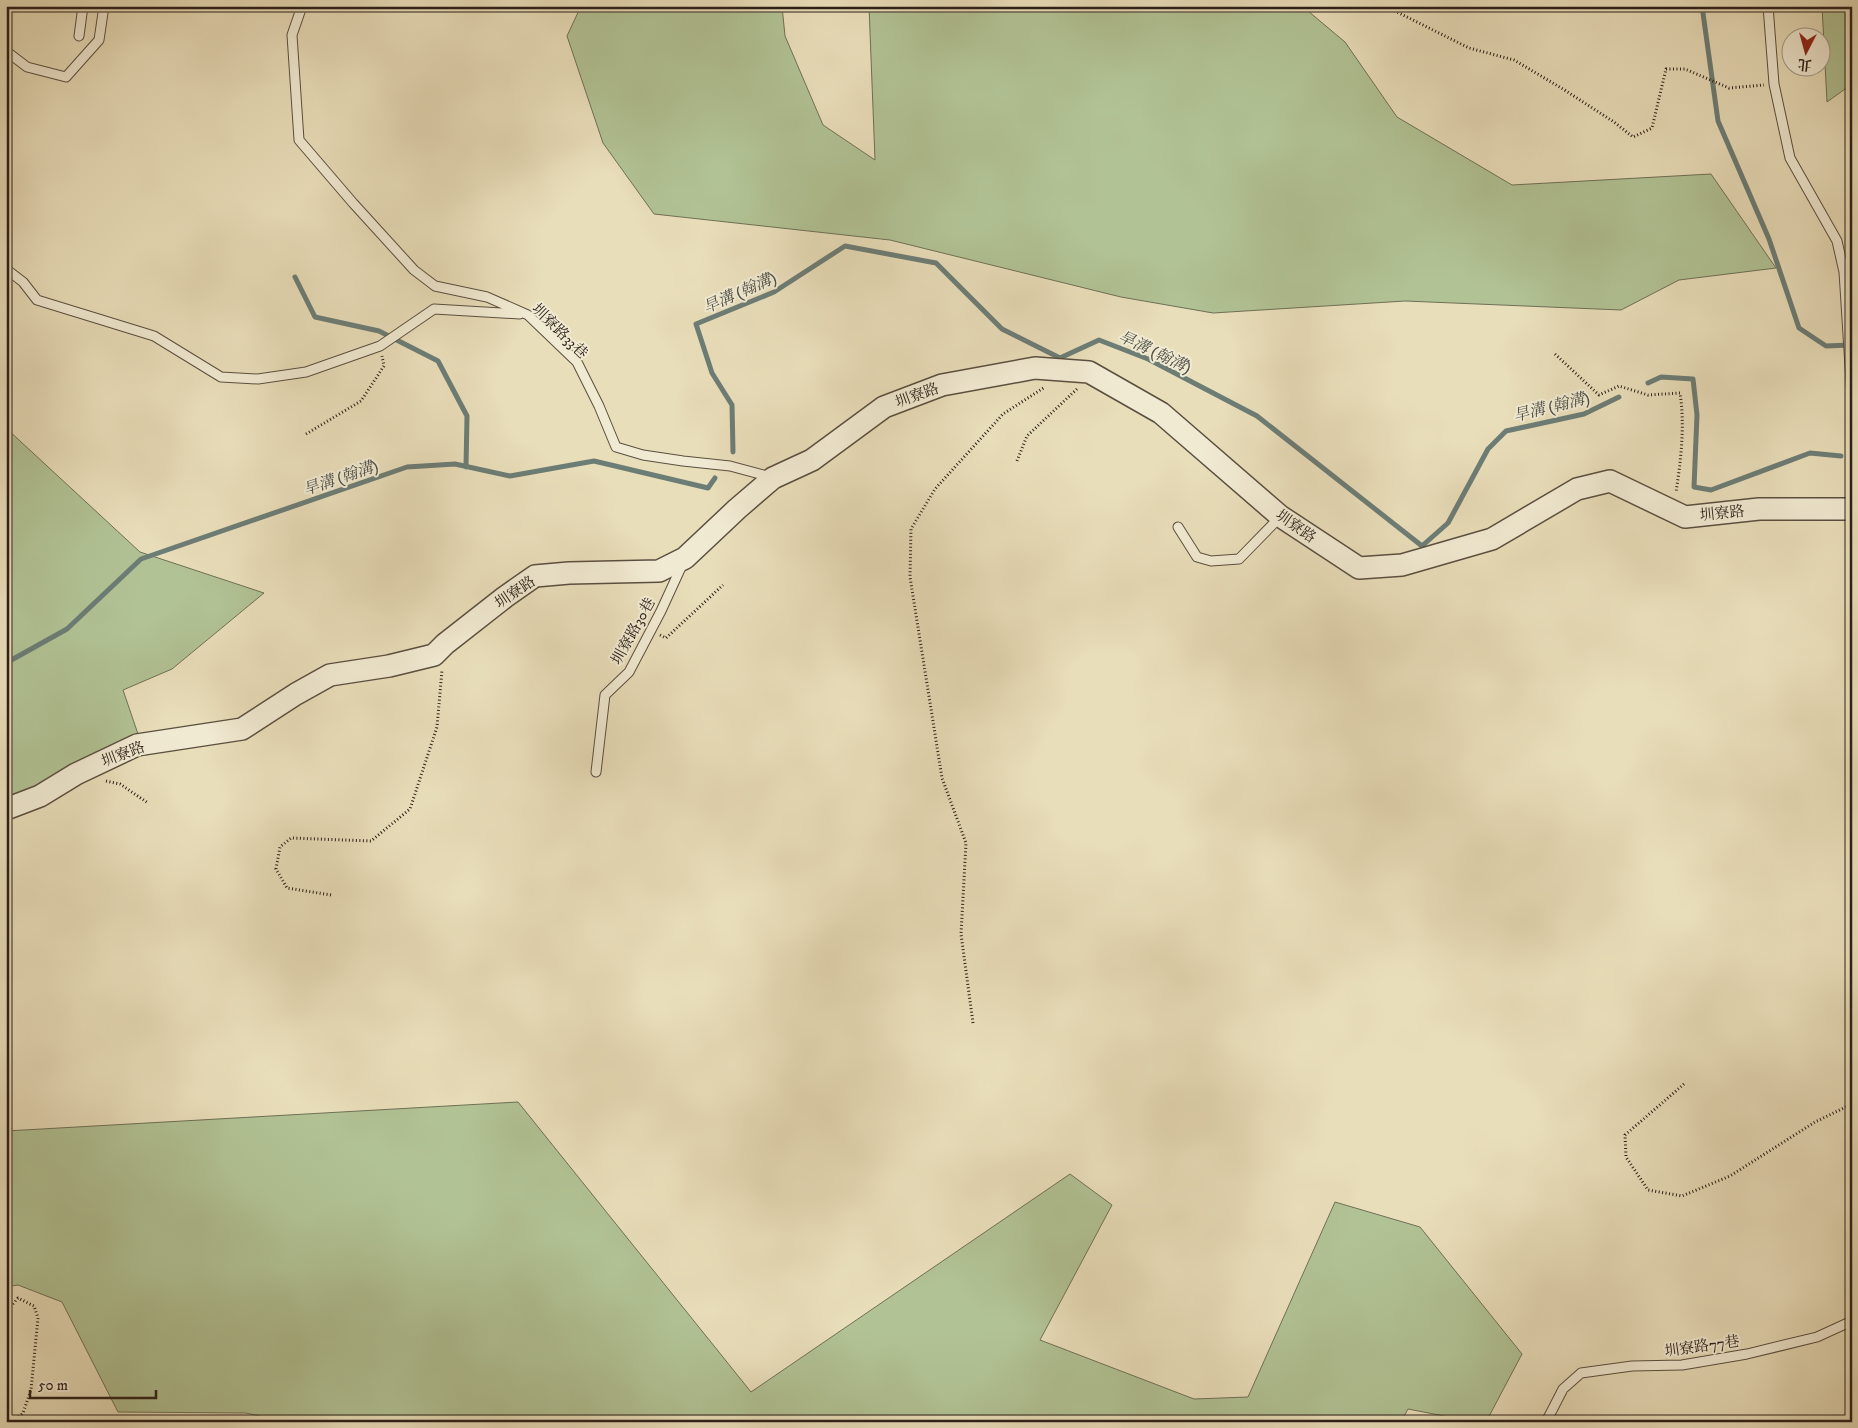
<svg xmlns="http://www.w3.org/2000/svg" width="1858" height="1428" font-family="'IM FELL DW Pica','Noto Serif TC',serif">
  <style>
    .green { fill: #b1c294; stroke: #6e7056 }
    .lines { fill: none; stroke-linecap: round; stroke-linejoin: round }
    .stream { stroke: #6c7d76; stroke-width: 5 }
    .service-casing { stroke: #5a4f40; stroke-width: 11 }
    .tertiary-casing { stroke: #5a4f40; stroke-width: 24 }
    .path { stroke: #2b1f18; stroke-width: 3; stroke-dasharray: 1 2.5; stroke-linecap: butt }
    .service { stroke: #f1ead2; stroke-width: 9 }
    .tertiary { stroke: #f1ead2; stroke-width: 21 }
    .labels { text-anchor: middle; stroke-width: 4; stroke-linejoin: round; paint-order: stroke }
    .street-label { font-size: 15px; fill: #2b1f18; stroke: #f1ead2 }
    .water-label { font-size: 16px; font-style: italic; fill: #4c4e47; stroke: #f1ead2 }
  </style>
  <rect width="100%" height="100%" fill="#e9deba"/>
  <filter id="stains"><feTurbulence type="fractalNoise" baseFrequency=".004" numOctaves="4"/><feColorMatrix values="0 0 0 0 .2 0 0 0 0 .09 0 0 0 0 .02 0 0 0 .5 -.17"/></filter>
  <radialGradient id="worn" r=".72"><stop offset=".6" stop-color="#630" stop-opacity="0"/><stop offset="1" stop-color="#630" stop-opacity=".3"/></radialGradient>
  <path class="green" d="M581,6h201l3,30 38,89 52,35 -6,-154h433l43,36 52,75 115,68 199,-11 65,94 -97,12 -58,30 -216,-9 -192,12 -92,-16 -231,-57 -236,-26 -51,-71 -36,-107z
    M1822,6h30v78l-25,18z
    M6,428l134,124 124,41 -92,76 -49,21 16,47 -133,64z
    M518,1102l233,290 319,-218 42,31 -72,135 154,59 54,-2 87,-195 85,25 102,127 -36,68h-11l-67,-13 -7,13h-1115l-40,-9 -128,-1 -56,-110 -44,-17 -12,2v-156z"/>
  <g class="lines">
    <path class="stream" d="M1702,6l16,115 51,118 30,89 27,18 24,-1
      M295,277l20,40 64,14 59,30 29,55 -1,51
      M1648,383l13,-6 32,2 4,36 -3,72 17,3 99,-37 31,3
      M733,452l-1,-47 -20,-32 -16,-49 78,-32 71,-46 91,17 66,66 58,29 39,-18 49,19 109,57 165,130 26,-23 40,-74 18,-18 78,-17 35,-17
      M6,663l61,-34 74,-70 266,-92 48,-3 55,12 84,-15 114,27 7,-10"/>
    <defs>
      <path id="service" d="M302,6l-10,29 7,105 54,63 61,67 21,16 52,11 41,18 49,47 22,44 17,41 27,8 40,6 47,5 41,11
        M1768,6l6,78 16,74 47,83 7,31 8,126
        M79,36l4,-30
        M6,51l21,16 39,10 33,-37 5,-34
        M6,269l17,13 14,18 117,36 67,41 37,2 48,-7 74,-26 54,-37 86,5
        M1178,527l19,30 14,4 28,-2 41,-42
        M596,772l9,-77 24,-23 32,-61 22,-48
        M1546,1422l17,-33 18,-16 51,-7 50,-1 65,-11 70,-17 35,-16"/>
      <path id="tertiary" d="M6,809l34,-13 36,-22 61,-29 105,-16 54,-35 34,-19 59,-9 45,-11 11,-11 60,-47 30,-21 34,-3 90,-2 26,-13 52,-49 36,-31 39,-18 72,-53 58,-22 93,-17 54,4 72,41 119,103 79,52 43,-3 90,-26 85,-50 33,-8 75,36 74,-8h93"/>
    </defs>
    <use href="#service" class="service-casing"/>
    <use href="#tertiary" class="tertiary-casing"/>
    <path class="path" d="M1385,6l84,42 45,12 49,29 51,33 19,15 19,-9 14,-59h19l44,19 35,-3
      M1555,354l44,41 20,-9 29,9 32,-2c5,32 1,67 -4,99
      M306,434l55,-33 23,-35 -2,-10
      M1017,461l10,-25 51,-48
      M660,635l6,3 57,-53
      M106,781l14,3 28,19
      M331,895l-44,-7 -11,-19 4,-22 11,-9 80,3 39,-32 27,-82 5,-57
      M973,1023l-12,-89 5,-91 -24,-65 -32,-201 1,-48 24,-40 68,-75 42,-27
      M1684,1084l-59,51 1,22 22,33 34,6 48,-20 85,-54 37,-18
      M6,1312l12,-14 16,8 4,12 -7,72 -8,23 -10,9"/>
    <use href="#service" class="service"/>
    <use href="#tertiary" class="tertiary"/>
  </g>
  <g class="labels">
    <g class="street-label">
      <text transform="translate(560 331) rotate(44)" y="5">圳寮路33巷</text>
      <text transform="translate(917 395) rotate(-20)" y="5">圳寮路</text>
      <text transform="translate(1722 513) rotate(-6)" y="5">圳寮路</text>
      <text transform="translate(1296 526) rotate(35)" y="5">圳寮路</text>
      <text transform="translate(515 592) rotate(-34)" y="5">圳寮路</text>
      <text transform="translate(633 631) rotate(-61)" y="5">圳寮路30巷</text>
      <text transform="translate(123 754) rotate(-21)" y="5">圳寮路</text>
      <text transform="translate(1702 1346) rotate(-8)" y="5">圳寮路77巷</text>
    </g>
    <g class="water-label">
      <text transform="translate(739 292) rotate(-24)" y="6">旱溝 (翰溝)</text>
      <text transform="translate(1155 351) rotate(25)" y="6">旱溝 (翰溝)</text>
      <text transform="translate(1551 406) rotate(-14)" y="6">旱溝 (翰溝)</text>
      <text transform="translate(340 477) rotate(-19)" y="6">旱溝 (翰溝)</text>
    </g>
  </g>
  <rect width="1858" height="1428" fill="none" stroke="#e9deba" stroke-width="25"/>
  <rect x="8" y="8" width="1843" height="1413" fill="none" stroke="#2b1f18" stroke-width="2.5"/>
  <rect x="12" y="12" width="1833" height="1403" fill="none" stroke="#2b1f18"/>
  <g transform="translate(1806 52) rotate(186)"><circle r="24" fill="#f1ead2" stroke="#a29988"/>
  <path d="M0-4L9 19L0 12L-9 19Z" fill="#8f2418"/>
  <text y="-8" font-size="14" font-weight="bold" text-anchor="middle" fill="#2b1f18">北</text>
  </g>
  <path d="M30 1390v8h126v-8" fill="none" stroke="#2b1f18" stroke-width="2.5"/>
  <text x="38" y="1390" font-size="15" fill="#2b1f18" stroke="#f1ead2" stroke-width="4" paint-order="stroke">50 m</text>
  <rect width="100%" height="100%" filter="url(#stains)"/>
  <rect width="100%" height="100%" fill="url(#worn)"/>
</svg>
